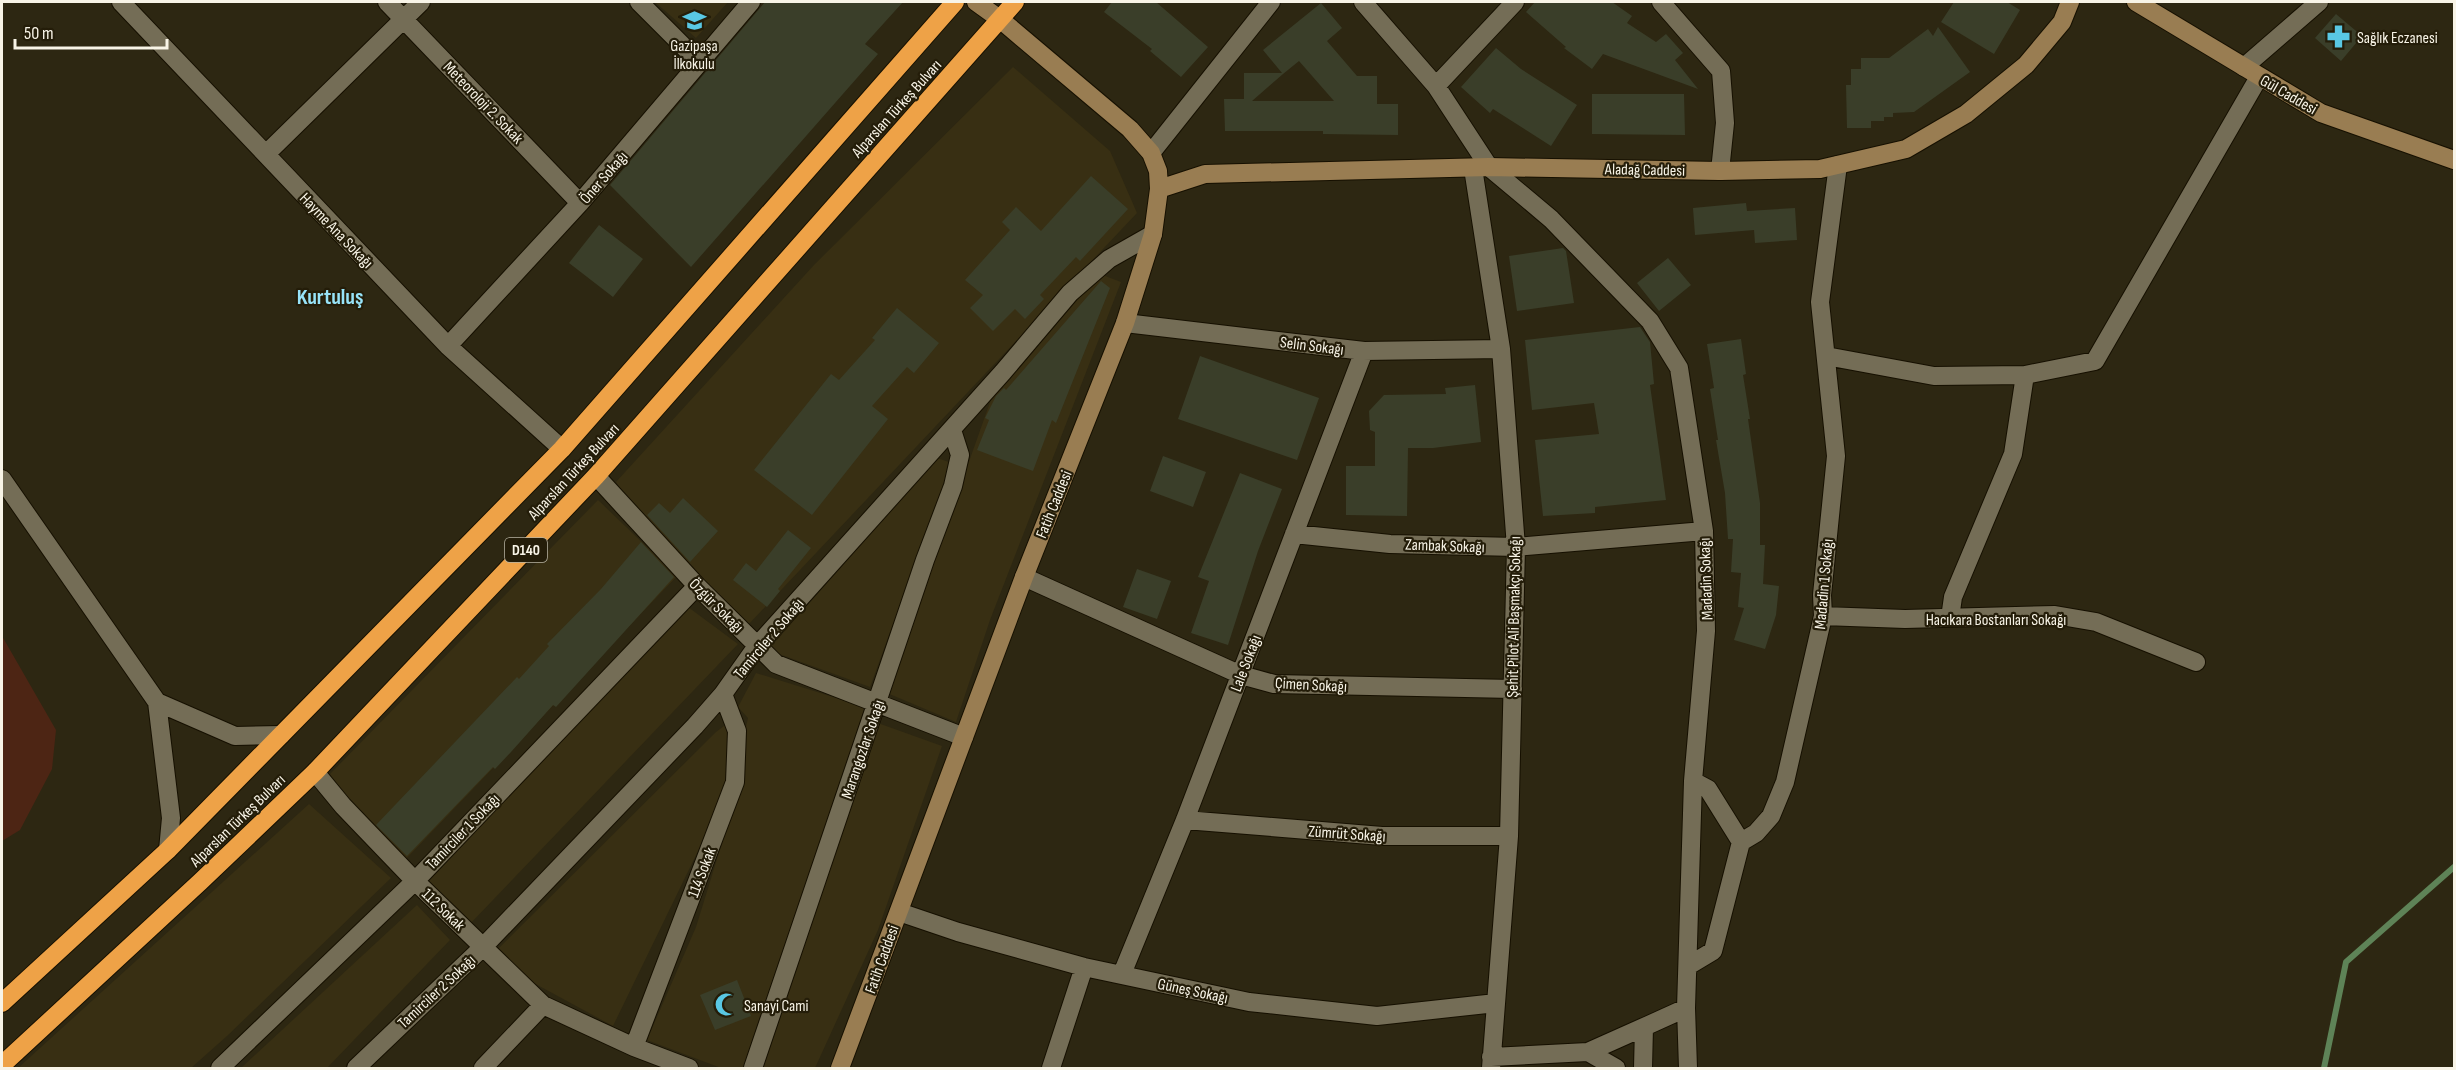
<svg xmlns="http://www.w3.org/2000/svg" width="2456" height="1070" font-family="'Sofia Sans Condensed',sans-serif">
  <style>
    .built { fill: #382f13 }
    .green { fill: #4d2514 }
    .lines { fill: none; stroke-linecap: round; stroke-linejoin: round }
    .stream { stroke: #5e8357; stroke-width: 6 }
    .building { fill: #3a3e29; fill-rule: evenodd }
    .street-casing { stroke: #161000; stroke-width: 20 }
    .secondary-casing { stroke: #161000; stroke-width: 20 }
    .highway-casing { stroke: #161000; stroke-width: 20 }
    .street { stroke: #746d56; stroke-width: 18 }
    .secondary { stroke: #997d52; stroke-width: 18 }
    .highway { stroke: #eea247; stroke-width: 18 }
    .labels { text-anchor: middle; stroke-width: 4.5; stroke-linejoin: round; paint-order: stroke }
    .shield { fill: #241d09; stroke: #b8b4a4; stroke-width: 1.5 }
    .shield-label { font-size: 15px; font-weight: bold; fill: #f8f4e7 }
    .poi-label { font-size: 16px; fill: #f8f4e7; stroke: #241d09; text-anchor: start }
    .street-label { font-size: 16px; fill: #f8f4e7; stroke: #241d09 }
    .district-label { font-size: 22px; font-weight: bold; fill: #97e3f8; stroke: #241d09 }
  </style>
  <rect width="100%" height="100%" fill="#2d2712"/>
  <path class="built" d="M655,2h73l-32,36z
    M1013,67l97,84 27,62 -389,412 -107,-105 -25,-38 198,-217z
    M1100,274l21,8 -131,338 -34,102 -69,-29 107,-302 30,-30z
    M937,458l15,5 -82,224 -102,-37z
    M598,500l79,76 -274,286 -47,-46 -26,-42z
    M688,607l50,37 -269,281 -42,-42z
    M756,673l109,34 -122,361h-22l-74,-28 49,-113 39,-126 5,-48 8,-35 -10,-11z
    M732,720l-1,63 -118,243 -94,-51 -24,-23 221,-220z
    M875,722l67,24 -64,184 -63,138h-56z
    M309,804l82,74 -164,158 -36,32h-173z
    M417,905l33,35 -123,128h-86z"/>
  <path class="green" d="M2,636l54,94 -4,39 -32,61 -18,11z"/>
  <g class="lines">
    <path class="stream" d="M2324,1068l22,-106 108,-95"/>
  </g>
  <path class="building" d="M765,2h138l-38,42 13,10 -187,213 -81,-82z
    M1112,2h44l52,45 -27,30 -31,-26 2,-2 -48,-37z
    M1535,2h77l20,14 -5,7 29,19 10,-8 17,19 -8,7 23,29 -95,-35 -11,15 -28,-21 2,-1 -40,-35z
    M1954,2h53l13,8 -26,44 -53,-32z
    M1321,3l21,25 -15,13 30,35h20v28h21v31l-75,-1v-3h-98l-1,-32h20v-26h38l-19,-23zM1299,61l35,40h-82l31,-27z
    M2336,14l26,22 -21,25 -26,-23z
    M1938,27l32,45 -56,40 -21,1v4h-9v4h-13v7h-24l-1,-43h5v-16h10v-11h28l39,-29 5,7z
    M1496,48l25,21 56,36 -26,41 -58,-37 -3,4 -29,-26z
    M1592,94h92l1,41 -93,-1z
    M1091,176l37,33 -48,52 -4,-4 -36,38 4,4 -19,20 -10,-10 -22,22 -23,-23 13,-13 -18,-15 45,-50 -8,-8 14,-15 25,24z
    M1746,203l1,8 48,-3 2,32 -42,3 -1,-13 -59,5 -2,-27z
    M599,225l44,34 -30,38 -44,-34z
    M1563,248l3,3 8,52 -57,8 -8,-55z
    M1668,258l23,27 -32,26 -22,-28z
    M1101,281l9,7 -54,135 -4,-3 -19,51 -56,-21 12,-30 -4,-2 11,-22 8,-8 2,2z
    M897,308l42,35 -25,30 -7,-6 -35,39 16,13 -76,96 -58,-45 77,-96 8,6 36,-40 -3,-2z
    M1640,327l10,15 4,42 -4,1 16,115 -71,7v6l-52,3 -8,-76 64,-6 -5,-31 -62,7 -7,-70z
    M1741,339l5,35 -3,1 7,44h-2l12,84v42h5l-2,39 16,2 -3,29 -11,34 -31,-9 10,-32 -6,-1 3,-34 -10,-1 2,-33h-5l-3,-46 -9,-53h2l-8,-51 4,-1 -7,-44z
    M1200,356l119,42 -22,62 -119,-41z
    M1475,385l6,57 -48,6h-25l-1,68 -61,-1v-49h29v-34l-5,-2 -1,-19 15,-16 62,-1 -1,-6z
    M1163,456l43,16 -13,35 -43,-16z
    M1240,473l42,16 -24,62 -30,94 -37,-12 18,-52 -11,-4z
    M683,498l35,33 -28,31 -43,-47 12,-12 11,10z
    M788,530l23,18 -33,41 2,2 -13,16 -34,-27 13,-17 10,8z
    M641,542l33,35 -118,130 -3,-2 -42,47 -16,17 -2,-2 -86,89 -31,-31 141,-148 2,2 30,-33 -2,-2 54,-55z
    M1137,569l34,12 -14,38 -34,-12z
    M737,980l14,36 -36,14 -15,-35z"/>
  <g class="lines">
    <defs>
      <path id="street" d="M121,2l327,344 114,103
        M387,2l193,201
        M639,2l61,61
        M1363,2l73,84 53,81 62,52 99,102 29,47 25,163 2,100 -13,150 -7,227 2,60
        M1661,2l60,69 4,52 -5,48
        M2244,67l75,-65
        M1436,86l79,-84
        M1151,153l120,-151
        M266,154l155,-152
        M1473,168l28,181 15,198 -7,289 -18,232
        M1125,323l239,28 137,-2
        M448,346l132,-143 171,-201
        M1826,356l108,20 91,-1 70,-14 164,-284
        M596,476l101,110 79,78 188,73
        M2,479l155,223
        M1294,534l96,10 126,3 188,-16
        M1024,577l217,98 33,9 239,5
        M1823,616l82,3 150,-4 41,7 100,40
        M1950,618l3,-21 60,-143 12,-79
        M315,772l28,34 72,75 128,124 91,42 55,21
        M1693,781l15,8 33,53
        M1185,820l197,16h127
        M168,850l3,-32 -14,-116 78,34 46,-1
        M899,912l59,20 126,35 165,35 128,14 119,-13
        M1688,966l25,-15 28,-109 15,-9 15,-17 14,-34 38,-166 -1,-21 14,-139 -16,-154 18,-137
        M1122,974l63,-154 179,-469
        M634,1047l101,-265 2,-51 -14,-37
        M1588,1052l28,16
        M1491,1057l97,-5 56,-25
        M220,1068l195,-187 282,-295
        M356,1068l127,-121 212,-221 28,-32 34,-48 246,-274 67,-79 39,-34 44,-25
        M483,1068l60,-63
        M753,1068l172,-508 28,-74 7,-31 -8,-25
        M1051,1068l33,-101
        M1643,1068l1,-41 42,-19"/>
      <path id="secondary" d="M2136,2l185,111 133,47
        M1159,189l46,-15 284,-7 231,4 100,-2 86,-20 60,-35 60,-49 36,-43 8,-20
        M840,1068l184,-491 101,-254 28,-89 6,-45 -1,-18 -7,-18 -21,-24 -129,-109 -25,-18"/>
      <path id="highway" d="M2,1003l166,-153 394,-401 393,-447
        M2,1065l198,-183 115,-110 281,-296 419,-474"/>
    </defs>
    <use href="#street" class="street-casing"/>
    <use href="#secondary" class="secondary-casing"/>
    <use href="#highway" class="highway-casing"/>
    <use href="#street" class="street"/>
    <use href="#secondary" class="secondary"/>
    <use href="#highway" class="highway"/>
  </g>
  <defs>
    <symbol id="school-bare" viewBox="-9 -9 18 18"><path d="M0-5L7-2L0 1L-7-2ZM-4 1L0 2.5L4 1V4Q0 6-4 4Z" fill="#59c8e4" stroke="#241d09" stroke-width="2.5" paint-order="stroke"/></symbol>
    <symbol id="pharmacy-bare" viewBox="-9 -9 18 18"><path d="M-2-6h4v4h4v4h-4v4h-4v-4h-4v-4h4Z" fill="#59c8e4" stroke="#241d09" stroke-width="2.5" paint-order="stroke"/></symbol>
    <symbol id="mosque-bare" viewBox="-9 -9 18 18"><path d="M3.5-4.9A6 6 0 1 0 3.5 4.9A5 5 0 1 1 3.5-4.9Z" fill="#59c8e4" stroke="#241d09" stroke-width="2.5" paint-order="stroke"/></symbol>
  </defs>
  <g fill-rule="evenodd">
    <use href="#school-bare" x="678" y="4" width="33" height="33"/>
    <use href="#pharmacy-bare" x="2322" y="20" width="33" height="33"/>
    <use href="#mosque-bare" x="710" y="988" width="33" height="33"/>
  </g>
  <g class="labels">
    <rect class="shield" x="505" y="538" width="42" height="24" rx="4.5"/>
    <g class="shield-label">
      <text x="526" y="555">D140</text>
    </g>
    <g class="poi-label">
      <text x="2357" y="43">Sağlık Eczanesi</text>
      <text x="694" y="51" text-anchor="middle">Gazipaşa<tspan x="694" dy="18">İlkokulu</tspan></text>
      <text x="744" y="1011">Sanayi Cami</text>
    </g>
    <g class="street-label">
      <text transform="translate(2289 94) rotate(30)" y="6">Gül Caddesi</text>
      <text transform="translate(484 102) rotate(46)" y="6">Meteoroloji 2. Sokak</text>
      <text transform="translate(896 108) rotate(-48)" y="6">Alparslan Türkeş Bulvarı</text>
      <text transform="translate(1645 169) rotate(1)" y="6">Aladağ Caddesi</text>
      <text transform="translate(603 177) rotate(-49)" y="6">Öner Sokağı</text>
      <text transform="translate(337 230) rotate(46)" y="6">Hayme Ana Sokağı</text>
      <text transform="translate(1312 345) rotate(7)" y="6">Selin Sokağı</text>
      <text transform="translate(573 471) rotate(-47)" y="6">Alparslan Türkeş Bulvarı</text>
      <text transform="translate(1053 504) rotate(-68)" y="6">Fatih Caddesi</text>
      <text transform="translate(1445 545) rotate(2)" y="6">Zambak Sokağı</text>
      <text transform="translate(1705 579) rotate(-92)" y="6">Madadin Sokağı</text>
      <text transform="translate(1823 584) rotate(-85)" y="6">Madadin 1 Sokağı</text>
      <text transform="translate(717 605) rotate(45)" y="6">Özgür Sokağı</text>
      <text transform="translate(1513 617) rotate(-89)" y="6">Şehit Pilot Ali Başmakçı Sokağı</text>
      <text x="1996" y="625">Hacıkara Bostanları Sokağı</text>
      <text transform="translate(768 638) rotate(-50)" y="6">Tamirciler 2 Sokağı</text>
      <text transform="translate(1245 663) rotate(-69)" y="6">Lale Sokağı</text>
      <text transform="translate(1311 684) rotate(3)" y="6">Çimen Sokağı</text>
      <text transform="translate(862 749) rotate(-71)" y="6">Marangozlar Sokağı</text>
      <text transform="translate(237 820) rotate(-44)" y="6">Alparslan Türkeş Bulvarı</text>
      <text transform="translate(462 831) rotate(-46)" y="6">Tamirciler 1 Sokağı</text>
      <text transform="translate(1347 833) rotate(4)" y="6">Zümrüt Sokağı</text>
      <text transform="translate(701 872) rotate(-69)" y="6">114 Sokak</text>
      <text transform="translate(444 909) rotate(44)" y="6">112 Sokak</text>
      <text transform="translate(881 959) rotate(-70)" y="6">Fatih Caddesi</text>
      <text transform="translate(1193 990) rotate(12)" y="6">Güneş Sokağı</text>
      <text transform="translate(436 991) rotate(-43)" y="6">Tamirciler 2 Sokağı</text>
    </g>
    <g class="district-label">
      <text x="330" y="304">Kurtuluş</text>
    </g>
  </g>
  <rect width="2456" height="1070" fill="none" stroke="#f8f4e7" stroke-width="6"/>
  <path d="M15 39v9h152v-9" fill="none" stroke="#f8f4e7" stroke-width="3"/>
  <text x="24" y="39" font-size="18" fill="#f8f4e7" stroke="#241d09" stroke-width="4.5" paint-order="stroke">50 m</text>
</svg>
